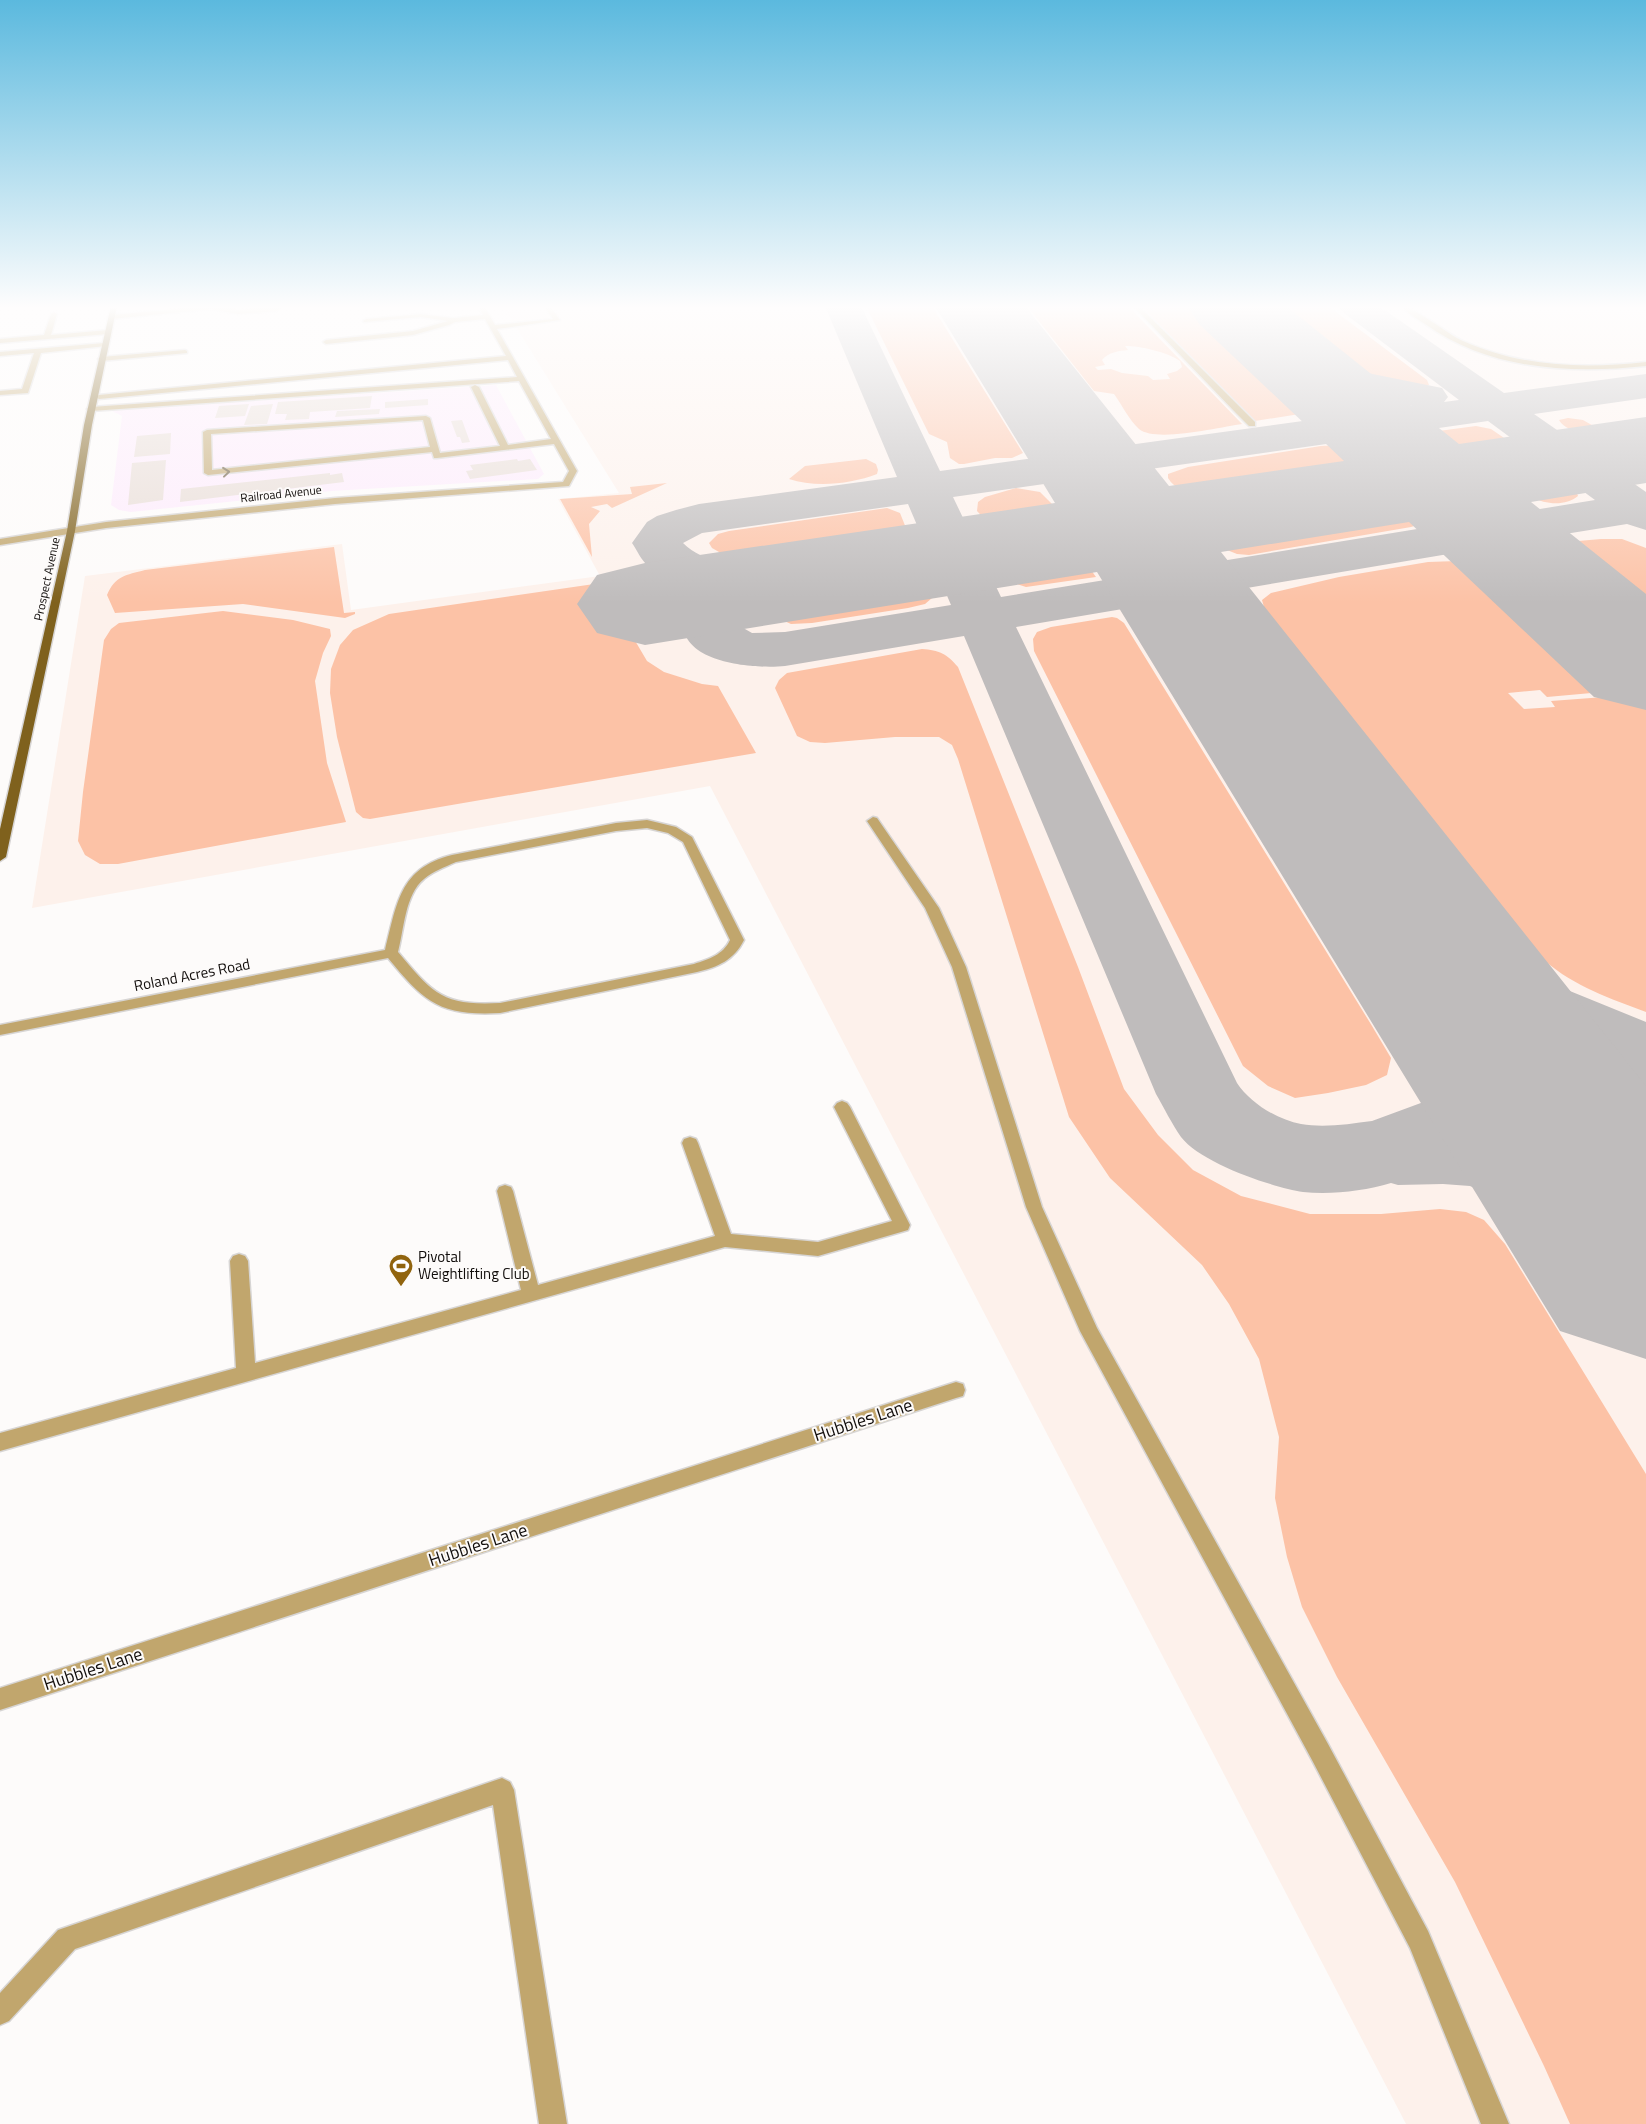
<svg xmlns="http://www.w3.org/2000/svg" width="1646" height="2124" font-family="'Titillium Web',sans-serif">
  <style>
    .built { fill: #fdf1eb }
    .industrial { fill: #fdebfc }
    .green { fill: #fcc2a6; fill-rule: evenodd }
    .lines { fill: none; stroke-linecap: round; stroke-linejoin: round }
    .taxiway { fill: #bfbcbc; fill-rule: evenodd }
    .runway { fill: #bfbcbc; fill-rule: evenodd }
    .building { fill: #e8dcd6 }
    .minor-casing { stroke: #d7d5d4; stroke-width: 3 }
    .major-casing { stroke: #d7d5d4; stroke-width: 3 }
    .minor { fill: #c1a66d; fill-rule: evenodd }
    .major { fill: #7f611d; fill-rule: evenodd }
    .oneway { stroke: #695a3c }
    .labels { text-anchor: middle; stroke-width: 4; stroke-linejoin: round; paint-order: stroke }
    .far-street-label { font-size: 12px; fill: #110d0b; stroke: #fdfbfa }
    .street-label { font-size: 15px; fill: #110d0b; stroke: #fdfbfa }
    .poi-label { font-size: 15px; fill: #110d0b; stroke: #fdfbfa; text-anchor: start }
    .near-street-label { font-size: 18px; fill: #110d0b; stroke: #fdfbfa }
  </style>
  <rect width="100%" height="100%" fill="#fdfbfa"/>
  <path class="built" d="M503,306h1143v1818h-240l-696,-1338 -678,122 53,-332 257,-32 9,66 249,-34 -42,-77 61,-6z"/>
  <path class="industrial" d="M496,385l48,89 -6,5 -207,12 -200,21 -12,-2 -8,-5 11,-89 -12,-6z"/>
  <path class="green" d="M866,306h66l91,147 -11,5h-17l-31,6h-5l-9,-6 -3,-16 -18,-8z
    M1027,306h101l114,118c-22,3 -86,19 -103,5 -10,-9 -17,-24 -25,-35l-20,-3zM1125,346c16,0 42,6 55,15l2,6 -5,4 -10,3 3,5 -17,1 -5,-4 -26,-3 -11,-4 -13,1 -3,-3 10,-2 -3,-5c7,-8 16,-9 26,-10z
    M1140,306h61l106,99 1,4 -2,4 -51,8z
    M1261,306h67l99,74 2,5 -7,2 -32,-6 -50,-16 -17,-9z
    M1568,418l15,2 14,8c-11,7 -31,4 -38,-8z
    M1476,426l15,3 19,13c-7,6 -59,14 -68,11 -6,-2 -11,-8 -16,-13l1,-6 4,-2z
    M1321,446c19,-1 32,1 47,14l-1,4 -159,27c-16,0 -31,2 -40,-13v-4l20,-7z
    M866,459l10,5 2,6 -1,4c-26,10 -61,14 -88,5l16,-13z
    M667,483l-55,25 -5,-4 -16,3 9,4 -11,13 3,33 -32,-58 72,-5 -2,-7z
    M1566,485l10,5 2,6c-12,10 -32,9 -46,1v-3l17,-7z
    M1016,488l24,4 16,16v4c-13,7 -57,12 -70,7 -4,-2 -6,-5 -9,-8l1,-9 7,-5z
    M887,508l13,5 6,15 -3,6 -19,6 -128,18 -30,-2 -14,-8 -3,-5 9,-9 11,-3z
    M1411,512l10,1 5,4 -6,7 -9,3 -162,28 -12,-1 -10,-4 -2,-3 5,-4z
    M1601,539h21l24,9v74l-78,-64 -4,-10 3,-6z
    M334,547l10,66 11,-1v2l-10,4 -102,-14 -128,9 -8,-18c8,-19 19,-20 38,-25z
    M1457,561l28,10 40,28 100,91 -78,7 -7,-7 -32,3 16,16 31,-2 -4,-6 80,-6 15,14v303c-35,-13 -72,-26 -101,-51 -9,-8 -17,-17 -25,-25l-248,-316 -8,-13 -2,-7 9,-7 68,-16 89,-15z
    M1086,563l10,14 -70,10 -15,-5v-4l8,-4z
    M601,583l46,78 17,11 38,12 16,2 38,67 -386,66 -7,-1 -7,-6 -19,-75 -7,-44 1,-24 9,-24 13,-15 36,-16z
    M909,592h15l8,6 -7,6 -17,4 -96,15 -21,1 -9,-4 1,-4 9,-4z
    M223,611l70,9 37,9 1,7 -8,17 -8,28 12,82 19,59 -228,42h-18l-15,-9 -7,-14 5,-49 21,-152 7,-11 8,-6z
    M1112,617l5,1 7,5 248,403 19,32 -4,17 -21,10 -38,8 -33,5 -27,-12 -25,-20 -209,-415 -1,-12 4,-7 14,-5z
    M922,649c17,1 25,5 36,18l120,300 46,122 34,46 35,35 48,26 69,18h71l59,-5 26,3 18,8 21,24 141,230v650h-76l-26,-58 -89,-184 -118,-205 -35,-70 -15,-50 -12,-59 4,-61 -20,-78 -30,-55 -27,-39 -92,-87 -41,-61 -111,-358 -6,-14 -13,-8h-44l-70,6 -15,-1 -13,-6 -22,-48 4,-8 8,-7z"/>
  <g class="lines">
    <path class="taxiway" d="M825,306h36l79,165 472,-65 -118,-25 -6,-8 6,-8 14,-4 134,27 6,9 -4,5 15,-2 -115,-87 -6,-7h41l125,87 142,-19v24l-112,16 112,78v38l-19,-6 -93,15 103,86 9,5v39l-20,-5 -29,-15 -113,-101 -468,79 221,456c13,20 41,37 64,41 23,4 48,0 71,-3l190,-70 -58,-26 -45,-25 -39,-26 -27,-28 -109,-163 10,-14 23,-6 23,6 107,143 27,28 41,24 45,23 86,35v76h-40l-88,36c44,13 95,32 128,64v113l-34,-11 -23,-38 -17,-19 -29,-21 -35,-19 -38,-17 -27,-2 -45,1 -7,-2c-27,8 -60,12 -88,9 -32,-5 -102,-29 -122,-55 -9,-13 -17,-29 -25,-43l-192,-458 -179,30c-29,3 -101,-2 -102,-42 -1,-17 14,-26 28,-34 -21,-4 -48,-8 -63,-24 -7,-6 -11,-16 -16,-23l15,-21 10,-6 19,-6 23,-6 198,-27zM1488,421l107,79 -594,97 -48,-100zM908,504l43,101 -166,27 -33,1 -14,-8v-4l28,-16 43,-13 7,-11 -7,-11c-6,-2 -13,-4 -19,-5 -36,-5 -79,6 -107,-22l19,-10z"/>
    <path class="runway" d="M935,306h90l144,180 175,-25 -144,-136 -13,-19h99l173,138 187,-27v66l-115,19 115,92v116l-52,-13 -185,-175 -188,30 425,534v273l-86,-28 -463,-759 -452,73 -48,-12 -20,-29 20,-29 48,-12 410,-60z"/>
  </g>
  <path class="building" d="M372,396l-2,12 -60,4 -1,7 -24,1 2,-6h-12l3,-12z
    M428,399v6l-43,3v-6z
    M249,404l-4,12 -30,2 4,-12z
    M273,404l-6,20 -23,1 7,-19z
    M380,409l-1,5 -44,3 2,-6z
    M462,420l8,22 -8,1 -2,-6h-3l-6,-16z
    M171,433l-1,21 -36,3 3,-21z
    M517,459l1,2 12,-2 7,11 -67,9 -4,-8 7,-1 -3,-5z
    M166,460l-3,40 -35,5 4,-42z
    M330,473v2l12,-2 2,9 -164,20 1,-13z"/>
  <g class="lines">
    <defs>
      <path id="minor" d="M210,306h10l18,4 39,-3 3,2 -3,2 -39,3 -27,-5 -100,10 -3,-2 3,-2z
        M478,306h6l11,19 58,-6 -9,-13h6l10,14 -63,9 80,142 -8,15 -234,18 -229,24 -106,17v-6l106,-17 229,-24 228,-16 6,-11 -15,-27 -117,14h-3l-2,-6 -224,23 -4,-2 -1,-41 4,-2 219,-14 4,2 10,35 60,-7 -29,-59 4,-2 4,2 29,58 43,-6 -32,-58 -428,30 -4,-2 4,-2 426,-30 -9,-17 -409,39 -4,-2 4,-2 407,-39 -21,-37 -30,3 -6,3 -36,10 -87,9 -3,-2 3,-2 87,-9 35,-10 -27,-4 -57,5 -1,-1 3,-2 55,-5 32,4 30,-3zM423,420l7,27 -218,23 -1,-36z
        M1133,306h6l116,116v4h-6l-15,-15z
        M1401,306c13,0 46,28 62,35 58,26 121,28 183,21v4c-76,8 -157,4 -221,-42 -8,-5 -18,-11 -24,-18z
        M54,312l3,2 -6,21 57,-5 3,2 -3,2 -108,9v-4l44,-4 7,-21z
        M104,343l3,2 -1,1 -65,7 -13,40 -28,2v-4l22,-2 12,-36 -34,3v-4z
        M185,350l2,1v2l-86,8 -3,-2 3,-2z
        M873,817l4,1 62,90 27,59 76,240 55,121 231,416 100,187 81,193h-28l-71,-176 -98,-188 -232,-429 -54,-124 -74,-240 -27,-59 -58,-87z
        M647,820l29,7 16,10 52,103c-10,20 -26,27 -47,32l-197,41c-60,3 -75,-10 -112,-55l-388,77v-10l385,-75c12,-46 14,-82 67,-95l164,-32zM647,828l21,5 15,9 47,98c-7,15 -21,19 -36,24l-194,39c-57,3 -67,-9 -102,-51 6,-22 7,-58 26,-73 9,-8 21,-12 32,-17l160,-31z
        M842,1101l5,2 3,4 60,118 -2,5 -90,26 -93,-9 -725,204v-18l236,-65 -6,-107 3,-5 6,-2 6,2 3,5 7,102 266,-73 -24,-99 2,-4 6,-2 6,2 2,4 25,94 177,-49 -33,-93 2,-4 6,-2 6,2 2,4 33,91 87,8 74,-21 -58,-114 3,-4z
        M956,1382l7,2 2,6 -2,6 -7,2 -956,312v-22z
        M502,1778l8,4 4,8 53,334h-28l-46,-319 -418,144 -66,72 -9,4v-32l58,-63z"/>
      <path id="major" d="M111,306h6l-25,119 -17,106 -69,326 -6,4v-32l67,-298 17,-106z"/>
    </defs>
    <use href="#minor" class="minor-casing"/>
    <use href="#major" class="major-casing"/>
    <use href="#minor" class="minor"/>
    <use href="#major" class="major"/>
  </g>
  <defs><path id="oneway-chevron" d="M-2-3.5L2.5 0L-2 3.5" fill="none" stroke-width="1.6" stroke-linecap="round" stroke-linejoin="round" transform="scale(1.25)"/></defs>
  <use class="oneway" href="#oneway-chevron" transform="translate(226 472) rotate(-6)"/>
  <linearGradient id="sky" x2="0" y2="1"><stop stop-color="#5bb9de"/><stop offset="0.51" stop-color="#fefdfd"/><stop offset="1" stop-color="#fefdfd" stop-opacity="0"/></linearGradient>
  <rect width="1646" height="603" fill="url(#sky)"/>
  <defs>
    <symbol id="stadium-pin" viewBox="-11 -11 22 30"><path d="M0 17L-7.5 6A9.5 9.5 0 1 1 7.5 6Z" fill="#91640e" stroke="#fdfbfa"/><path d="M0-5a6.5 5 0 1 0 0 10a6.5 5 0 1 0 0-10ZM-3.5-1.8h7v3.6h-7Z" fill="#fff"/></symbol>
  </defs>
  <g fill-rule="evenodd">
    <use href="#stadium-pin" x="387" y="1252" width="28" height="38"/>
  </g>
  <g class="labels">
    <g class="far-street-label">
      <text transform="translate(281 494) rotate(-6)" y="4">Railroad Avenue</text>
      <text transform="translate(47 579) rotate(-78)" y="4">Prospect Avenue</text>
    </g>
    <g class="street-label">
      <text transform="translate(192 975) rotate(-11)" y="5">Roland Acres Road</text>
    </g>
    <g class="poi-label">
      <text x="418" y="1262">Pivotal<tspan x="418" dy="17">Weightlifting Club</tspan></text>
    </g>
    <g class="near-street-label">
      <text transform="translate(863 1420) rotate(-18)" y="6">Hubbles Lane</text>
      <text transform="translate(478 1545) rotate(-18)" y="6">Hubbles Lane</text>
      <text transform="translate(93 1669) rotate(-18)" y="6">Hubbles Lane</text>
    </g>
  </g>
</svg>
